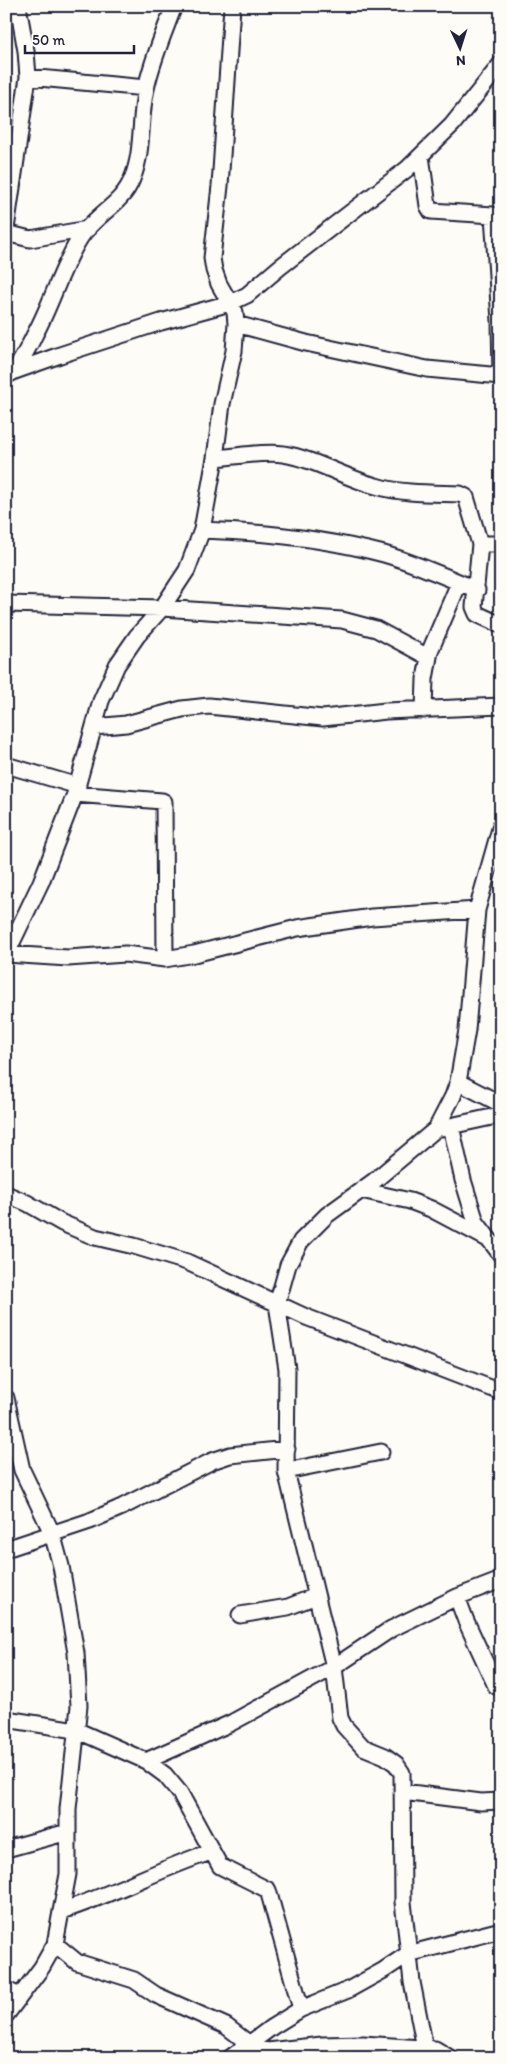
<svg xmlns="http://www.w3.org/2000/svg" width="507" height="2064" font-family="Itim,sans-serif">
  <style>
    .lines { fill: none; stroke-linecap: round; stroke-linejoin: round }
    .minor-casing { stroke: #22223b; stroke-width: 19 }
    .minor { stroke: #fdfcf7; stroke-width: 15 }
  </style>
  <rect width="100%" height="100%" fill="#fdfcf7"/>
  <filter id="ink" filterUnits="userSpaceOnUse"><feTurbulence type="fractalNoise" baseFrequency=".02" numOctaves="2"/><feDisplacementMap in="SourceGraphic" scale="10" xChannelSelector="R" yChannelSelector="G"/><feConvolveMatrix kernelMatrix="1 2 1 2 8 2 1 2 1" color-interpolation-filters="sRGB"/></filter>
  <g filter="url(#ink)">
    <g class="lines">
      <defs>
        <path id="minor" d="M28,77l118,11
          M6,229l22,-152 -2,-26 -8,-45
          M6,233l24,6 58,-10
          M236,324l70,19 121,26 74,7 -1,-55 -7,-106 -62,-4 -3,-5 -7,-50
          M15,371c7,-12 14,-24 20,-37 17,-31 26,-66 45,-96 14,-23 42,-33 52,-59 12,-28 7,-61 14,-90 6,-29 18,-56 28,-83
          M6,376l9,-5 45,-16 101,-33 69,-19 17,-8 33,-28 127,-98 45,-44 49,-61
          M215,458c19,-1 49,-7 68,-4 32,5 62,24 93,32 27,8 56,7 84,8l6,3 14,47 -6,63 3,7 24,11
          M202,530c61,2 122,8 182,24 31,9 63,23 93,36
          M480,544h21
          M6,604l156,4 180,12 34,9 52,28
          M424,710l1,-31 5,-28 29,-68
          M95,727l31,-3 56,-15 27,-3 114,12 63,-7 115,-5
          M6,765l72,21
          M75,794l87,7 2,1 1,157
          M6,954l62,4 57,-4 40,5 29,-5 103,-26 75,-11 105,-7
          M6,955l35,-73 34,-88 26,-93 16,-36 20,-29 25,-28 25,-38 15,-40 13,-72 7,-54 12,-53 2,-27 -1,-12 -16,-28 -5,-14 -2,-12 8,-72 12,-180
          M458,1082l43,22
          M451,1126l12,54 13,42 25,33
          M441,1128l60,-13
          M361,1190l49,11 21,8 55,29
          M6,1194l21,9 35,20 33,14 39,9 53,16 119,55 195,75
          M6,1398l16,72 30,63 9,33 15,87 3,53 -11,103v23l-62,17
          M286,1471l95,-19
          M6,1549l84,-28 32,-14 90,-46 18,-6 57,-6
          M457,1597l9,24 30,65
          M240,1615l48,-8 28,-11
          M6,1719l70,11 70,31 19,14 15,18 40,73 48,24 33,119
          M146,1761l85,-38 103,-56 57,-38 66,-32 44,-17
          M403,1792l78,10 20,-1
          M61,1911c52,-16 99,-43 150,-59
          M55,1944l22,18 57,18 22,15 70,31 30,23 12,2 54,-6 41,-1 72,5 15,9
          M6,1990l14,6
          M6,2015l36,-48 13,-23 13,-70v-42
          M230,2058l42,-31 29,-18 47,-19 36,-20 24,-16 93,-24
          M427,2058l-15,-76 -9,-80 -1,-129 -6,-9 -11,-8 -22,-9 -19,-21 -4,-8 -6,-51 -48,-196 1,-102 -10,-65 11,-39 13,-24 26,-26 47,-34 62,-52 17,-33 5,-14 9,-52 10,-120 24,-85"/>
      </defs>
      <use href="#minor" class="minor-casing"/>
      <use href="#minor" class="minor"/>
    </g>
  </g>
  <rect width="507" height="2064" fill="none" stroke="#fdfcf7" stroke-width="25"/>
  <rect x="12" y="12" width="482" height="2039" fill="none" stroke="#22223b" stroke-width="2" filter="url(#ink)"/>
  <g transform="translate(460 48) rotate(176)" stroke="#fdfcf7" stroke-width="4" paint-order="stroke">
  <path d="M0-4L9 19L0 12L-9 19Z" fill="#22223b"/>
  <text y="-8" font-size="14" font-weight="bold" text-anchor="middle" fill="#22223b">N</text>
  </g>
  <path d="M25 45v8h109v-8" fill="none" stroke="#22223b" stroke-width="2.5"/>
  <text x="32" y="45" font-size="15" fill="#22223b" stroke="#fdfcf7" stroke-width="4" paint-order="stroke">50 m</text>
</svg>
